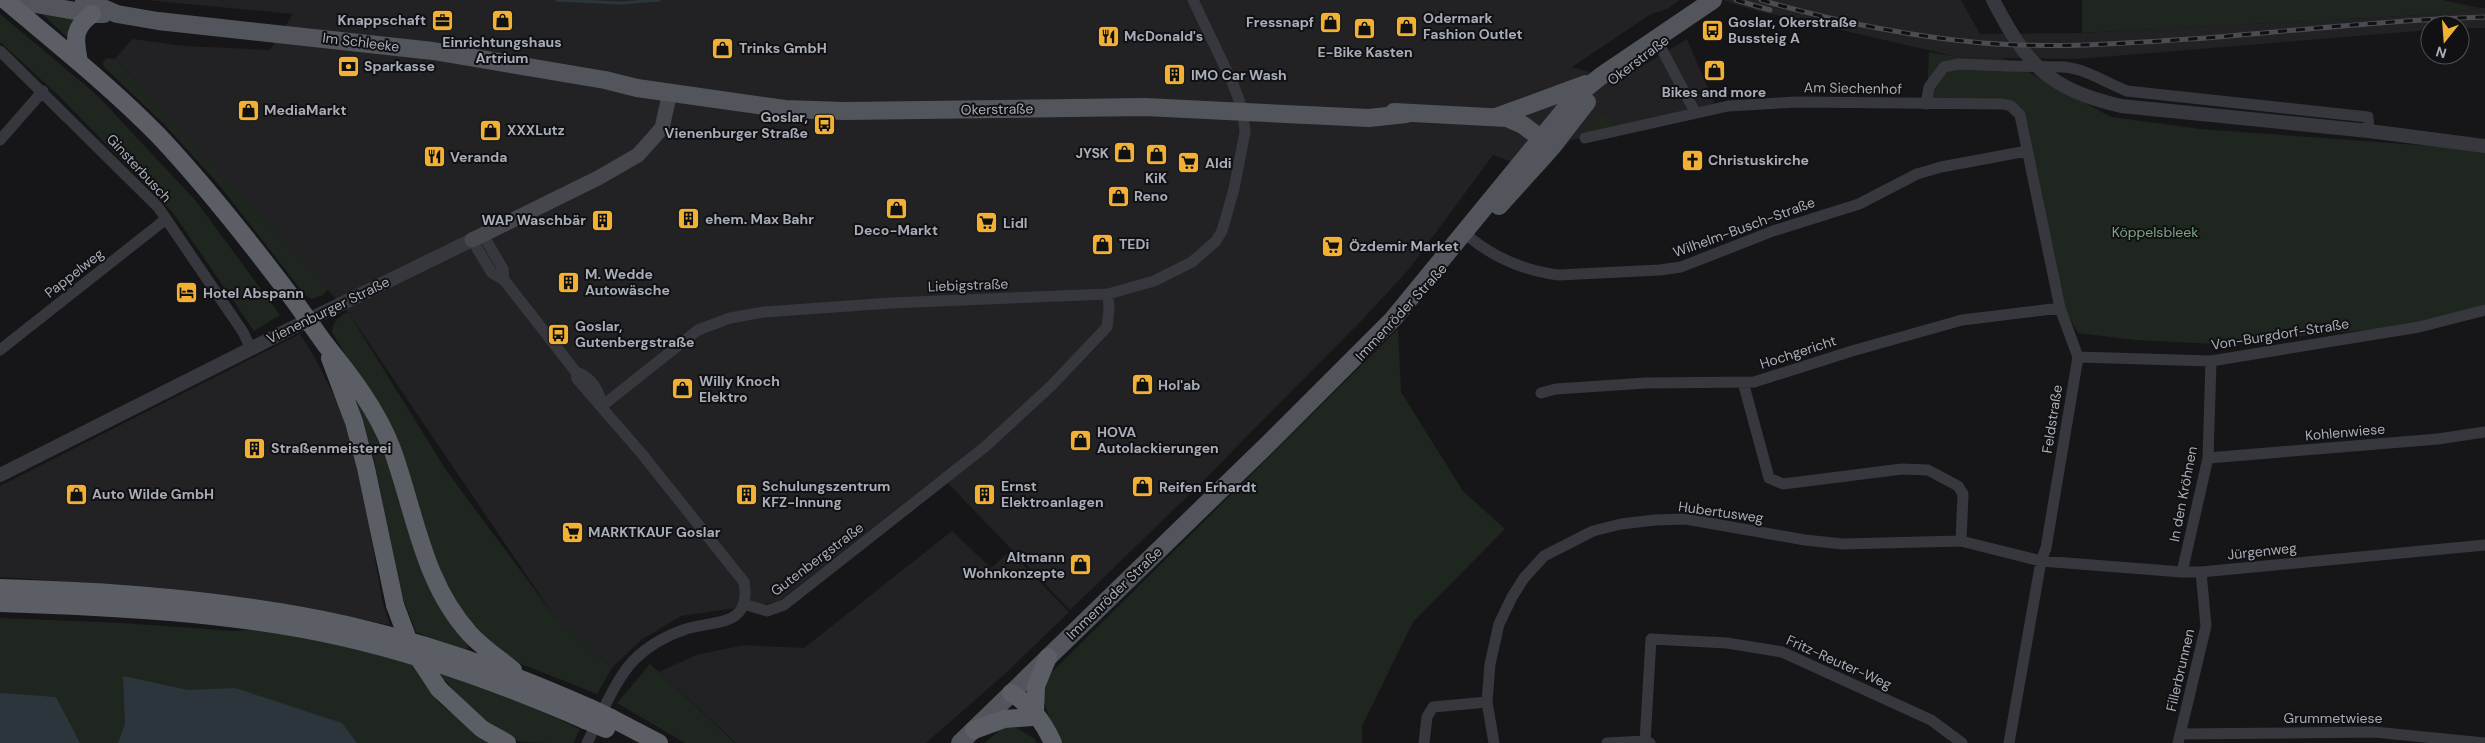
<svg xmlns="http://www.w3.org/2000/svg" width="2485" height="743" font-family="'DM Sans',sans-serif">
  <style>
    .built { fill: #222225 }
    .green { fill: #1e261f }
    .water { fill: #2c353c }
    .lines { fill: none; stroke-linecap: round; stroke-linejoin: round }
    .stream { stroke: #2c353c; stroke-width: 3 }
    .minor { stroke: #37383d; stroke-width: 11 }
    .tertiary { stroke: #37383d; stroke-width: 14 }
    .secondary { stroke: #45474d; stroke-width: 15 }
    .primary { stroke: #53555c; stroke-width: 18 }
    .trunk { stroke: #5b5e65; stroke-width: 18 }
    .rail-casing { stroke: #4a4c52; stroke-width: 5 }
    .rail { stroke: #111113; stroke-width: 3; stroke-dasharray: 9; stroke-linecap: butt }
    .minor-bridge { stroke: #37383d; stroke-width: 11 }
    .trunk-bridge { stroke: #5b5e65; stroke-width: 18 }
    .labels { text-anchor: middle; stroke-width: 4; stroke-linejoin: round; paint-order: stroke }
    .poi-label { font-size: 14px; font-weight: bold; fill: #a8adb8; stroke: #111113; text-anchor: start }
    .street-label { font-size: 14px; fill: #a8adb8; stroke: #111113 }
    .park-label { font-size: 14px; fill: #7fa381; stroke: #111113 }
  </style>
  <rect width="100%" height="100%" fill="#161618"/>
  <path class="built" d="M146,0h1534l-13,9 -16,5 -79,53 47,13 68,-41 27,64 -91,26 -52,11 -29,33 -49,-18 -84,114 -46,50 -168,170 -125,121 -130,-135 -162,127 -97,14 -40,24 -29,28 -60,-55 -204,-301 -233,-253 17,-20 52,7 86,4 23,-36z
    M1722,0h239l19,34 102,-1 357,-19 41,-6h5v20h-25v-3h-30v5l-353,29 -119,-2 -200,-46z
    M300,334l15,24 26,51 24,90 17,101 8,25 -151,-27 -123,-13 -116,-8v-91z
    M952,531l39,37 19,-17 59,61 -62,60 -81,71h-190l-77,-71 37,-17 48,-10 60,3z"/>
  <path class="green" d="M2082,0h361l37,8 -41,6 -357,19z
    M41,13l35,5 -9,19z
    M0,14l97,81 99,106 84,114 -26,16 -81,-118 -114,-117 -59,-54z
    M1929,52l29,5 45,1 108,59 90,12 284,21v158l-66,17 -202,19 -82,-4 -57,-7 -20,-36 -38,-182 -9,-9 -84,-2z
    M107,58l8,1 213,230 -5,6 -11,4 -7,-4 -85,-109 -54,-60 -62,-59 -1,-5z
    M1600,113l14,7 -1,7 -34,9z
    M348,312l98,158 106,143 60,55 -15,26 -76,-30 -29,-18 -22,-21 -20,-31 -21,-53 -30,-95 -67,-114c1,-11 6,-15 16,-20z
    M1398,329l3,63 62,99 42,38 -92,93 -51,104v17h-301l-11,-22 -8,-27 10,-22z
    M346,377c19,27 39,68 50,99 11,31 14,65 26,95 10,28 28,51 48,73l-5,7 -49,-19 -15,-39 -28,-139z
    M0,618l123,5 112,8 21,-2 66,11 87,21 97,34 74,34 -7,14c-16,0 -36,0 -51,-1 -32,-8 -56,-38 -77,-62h-23l17,23 50,40h-489z
    M650,664l9,8 76,71h-50l-68,-40z
    M1008,723l27,16 1,4h-52z"/>
  <path class="water" d="M123,676l65,14 47,-2 107,35 15,20h-239l7,-19z
    M0,693l56,4 24,46h-80z"/>
  <g class="lines">
    <path class="stream" d="M557,0l64,3 38,-3"/>
    <path class="minor" d="M1659,44l36,68
      M0,51l158,156 85,125 8,17
      M2064,67c23,2 42,16 63,24l241,26 1,14
      M1926,104l3,-17 15,-20 15,-3 47,2
      M1585,138l143,-32 68,-4 207,2 8,2 9,9 40,193 18,49 -32,191 -5,13 -32,182
      M0,140l43,-49
      M483,235l20,34 1,11 72,92 1,7 65,75 102,128c8,45 -28,38 -58,47 -18,6 -38,17 -52,31 -18,18 -35,59 -47,83
      M1469,237c26,21 56,34 90,38l101,-5 21,-3 92,-36 86,-27 58,-30 24,-7 86,-16
      M472,240l20,33 12,7
      M0,350l166,-131
      M2078,357l133,4 208,-34 66,-17
      M576,372c15,4 24,20 26,34
      M1743,382l26,96 14,6 119,-15 26,1 30,16 5,8 -2,47
      M1541,393l15,-4 90,-6 108,-1 98,-31 110,-31 98,-12
      M602,406l96,-76 32,-12 34,-6 127,-9 217,-9 46,-13 38,-19 24,-21 6,-10 12,-42 11,-57 -2,-21 -10,-27 -40,-84
      M2208,458l230,-19 47,-7
      M2182,572l26,-114 3,-97
      M743,604l24,7 17,-6 202,-159 65,-60 56,-59 2,-18 -1,-15
      M2180,734l194,-2 111,11
      M1424,743l3,-26 6,-10 54,-5
      M1494,743l-7,-41 3,-38 9,-40 13,-27 12,-19 20,-22 49,-25 28,-7 34,-4 31,-1 119,21 38,4 118,-3 80,20 141,11h19l284,-27
      M1607,743l38,-2
      M1650,743l-5,-2 6,-102 76,4 55,9 149,68 31,23
      M2178,743l28,-117 -5,-54"/>
    <path class="tertiary" d="M1993,0c34,65 55,89 128,106l248,25 116,15
      M0,475l290,-146 182,-89"/>
    <path class="secondary" d="M472,240l126,-62 40,-23 24,-27 8,-36"/>
    <path class="primary" d="M13,0l79,14h12
      M84,0l33,14 41,7 275,30 172,29 32,8 148,21 60,2 300,-4 224,11 37,-4
      M1394,112l113,6 16,7 26,20
      M1496,117l90,-33
      M1499,206l53,-59 35,-45
      M960,743l309,-300 124,-124 182,-222 26,-21 112,-76"/>
    <path class="trunk" d="M5,0c52,44 105,86 153,135 49,52 92,107 135,164
      M79,62c-4,-23 -7,-33 13,-48
      M325,344c26,32 52,66 67,105 23,63 31,134 78,185 13,14 28,24 43,36
      M330,358l24,64 12,46 29,137
      M0,588c115,3 234,12 347,37 84,19 165,48 243,83
      M0,603c115,4 233,9 346,35 83,19 161,48 239,82
      M439,689l43,40 25,14
      M1011,693c19,11 33,30 42,50
      M1035,713l1,-27 12,-29
      M611,718l48,25
      M974,730l30,-11 28,-2"/>
    <defs>
      <path id="rail" d="M1736,0l34,10
        M1761,0c72,21 147,36 222,43 74,6 149,0 223,-5 93,-8 186,-18 279,-21"/>
    </defs>
    <use href="#rail" class="rail-casing"/>
    <use href="#rail" class="rail"/>
    <path class="minor-bridge" d="M2006,66l58,1"/>
    <path class="trunk-bridge" d="M293,299l32,45
      M395,605l15,40 29,44
      M590,708l21,10
      M585,720l21,9"/>
  </g>
  <defs>
    <symbol id="office-square" viewBox="-11 -11 22 22"><rect x="-9" y="-9" width="18" height="18" rx="4" fill="#f2b134" stroke="#111113"/><path d="M-6-3h4V-5.5h4V-3h4V5H-6ZM-1-4.5V-3h2v-1.5ZM-6 0V1H6V0Z" fill="#111"/></symbol>
    <symbol id="shop-square" viewBox="-11 -11 22 22"><rect x="-9" y="-9" width="18" height="18" rx="4" fill="#f2b134" stroke="#111113"/><path d="M-5-2.5h2.3a2.7 3.5 0 0 1 5.4 0H5L5.5 6h-11ZM-1.5-2.5h3a1.5 2.3 0 0 0-3 0Z" fill="#111"/></symbol>
    <symbol id="bus-square" viewBox="-11 -11 22 22"><rect x="-9" y="-9" width="18" height="18" rx="4" fill="#f2b134" stroke="#111113"/><path d="M-5-6H5V4H4V6H2V4H-2V6H-4V4H-5ZM-3.5-4V0h7V-4ZM-3.5 1.2v1.5H-2V1.2ZM2 1.2v1.5H3.5V1.2Z" fill="#111"/></symbol>
    <symbol id="restaurant-square" viewBox="-11 -11 22 22"><rect x="-9" y="-9" width="18" height="18" rx="4" fill="#f2b134" stroke="#111113"/><path d="M-5-6h1v4h1v-4h1v4h1v-4h1v5L-1.5 .5V6h-2V.5L-5-1ZM5-6V6H3V1.5H1.5Q1.5-4 5-6Z" fill="#111"/></symbol>
    <symbol id="bank-square" viewBox="-11 -11 22 22"><rect x="-9" y="-9" width="18" height="18" rx="4" fill="#f2b134" stroke="#111113"/><path d="M-6-4H6V4H-6ZM0-2.3a2.3 2.3 0 1 0 0 4.6a2.3 2.3 0 1 0 0-4.6Z" fill="#111"/></symbol>
    <symbol id="building-square" viewBox="-11 -11 22 22"><rect x="-9" y="-9" width="18" height="18" rx="4" fill="#f2b134" stroke="#111113"/><path d="M-4-6H4V6H1V3H-1V6H-4ZM-2.5-4.3h1.7v1.8h-1.7ZM.8-4.3h1.7v1.8H.8ZM-2.5-1h1.7V.8h-1.7ZM.8-1h1.7V.8H.8Z" fill="#111"/></symbol>
    <symbol id="church-square" viewBox="-11 -11 22 22"><rect x="-9" y="-9" width="18" height="18" rx="4" fill="#f2b134" stroke="#111113"/><path d="M-1.2-6h2.4v3.5h3.3v2.4h-3.3V6h-2.4V-.1h-3.3v-2.4h3.3Z" fill="#111"/></symbol>
    <symbol id="supermarket-square" viewBox="-11 -11 22 22"><rect x="-9" y="-9" width="18" height="18" rx="4" fill="#f2b134" stroke="#111113"/><path d="M-6-5.5h2.5l.6 2H6L4.5 2H-2.5L-4.4-4H-6ZM-1.5 3.2a1.3 1.3 0 1 0 .1 0ZM3 3.2a1.3 1.3 0 1 0 .1 0Z" fill="#111"/></symbol>
    <symbol id="hotel-square" viewBox="-11 -11 22 22"><rect x="-9" y="-9" width="18" height="18" rx="4" fill="#f2b134" stroke="#111113"/><path d="M-6-4.5h1.5V1H6V5H4.5V3h-9V5H-6ZM-4 0a1.8 1.8 0 1 1 3.6 0ZM.5 0V-2.5h3Q6-2.5 6 0Z" fill="#111"/></symbol>
  </defs>
  <g fill-rule="evenodd">
    <use href="#office-square" x="430" y="8" width="25" height="25"/>
    <use href="#shop-square" x="490" y="8" width="25" height="25"/>
    <use href="#shop-square" x="1318" y="10" width="25" height="25"/>
    <use href="#shop-square" x="1394" y="14" width="25" height="25"/>
    <use href="#shop-square" x="1352" y="16" width="25" height="25"/>
    <use href="#bus-square" x="1700" y="18" width="25" height="25"/>
    <use href="#restaurant-square" x="1096" y="24" width="25" height="25"/>
    <use href="#shop-square" x="710" y="36" width="25" height="25"/>
    <use href="#bank-square" x="336" y="54" width="25" height="25"/>
    <use href="#shop-square" x="1702" y="58" width="25" height="25"/>
    <use href="#building-square" x="1162" y="62" width="25" height="25"/>
    <use href="#shop-square" x="236" y="98" width="25" height="25"/>
    <use href="#bus-square" x="812" y="112" width="25" height="25"/>
    <use href="#shop-square" x="478" y="118" width="25" height="25"/>
    <use href="#shop-square" x="1112" y="140" width="25" height="25"/>
    <use href="#shop-square" x="1144" y="142" width="25" height="25"/>
    <use href="#restaurant-square" x="422" y="144" width="25" height="25"/>
    <use href="#church-square" x="1680" y="148" width="25" height="25"/>
    <use href="#supermarket-square" x="1176" y="150" width="25" height="25"/>
    <use href="#shop-square" x="1106" y="184" width="25" height="25"/>
    <use href="#shop-square" x="884" y="196" width="25" height="25"/>
    <use href="#building-square" x="676" y="206" width="25" height="25"/>
    <use href="#building-square" x="590" y="208" width="25" height="25"/>
    <use href="#supermarket-square" x="974" y="210" width="25" height="25"/>
    <use href="#shop-square" x="1090" y="232" width="25" height="25"/>
    <use href="#supermarket-square" x="1320" y="234" width="25" height="25"/>
    <use href="#building-square" x="556" y="270" width="25" height="25"/>
    <use href="#hotel-square" x="174" y="280" width="25" height="25"/>
    <use href="#bus-square" x="546" y="322" width="25" height="25"/>
    <use href="#shop-square" x="1130" y="372" width="25" height="25"/>
    <use href="#shop-square" x="670" y="376" width="25" height="25"/>
    <use href="#shop-square" x="1068" y="428" width="25" height="25"/>
    <use href="#building-square" x="242" y="436" width="25" height="25"/>
    <use href="#shop-square" x="1130" y="474" width="25" height="25"/>
    <use href="#shop-square" x="64" y="482" width="25" height="25"/>
    <use href="#building-square" x="734" y="482" width="25" height="25"/>
    <use href="#building-square" x="972" y="482" width="25" height="25"/>
    <use href="#supermarket-square" x="560" y="520" width="25" height="25"/>
    <use href="#shop-square" x="1068" y="552" width="25" height="25"/>
  </g>
  <g class="labels">
    <g class="poi-label">
      <text x="1423" y="23">Odermark<tspan x="1423" dy="16">Fashion Outlet</tspan></text>
      <text x="426" y="25" text-anchor="end">Knappschaft</text>
      <text x="1314" y="27" text-anchor="end">Fressnapf</text>
      <text x="1728" y="27">Goslar, Okerstraße<tspan x="1728" dy="16">Bussteig A</tspan></text>
      <text x="1124" y="41">McDonald's</text>
      <text x="502" y="47" text-anchor="middle">Einrichtungshaus<tspan x="502" dy="16">Artrium</tspan></text>
      <text x="739" y="53">Trinks GmbH</text>
      <text x="1365" y="57" text-anchor="middle">E-Bike Kasten</text>
      <text x="364" y="71">Sparkasse</text>
      <text x="1191" y="80">IMO Car Wash</text>
      <text x="1714" y="97" text-anchor="middle">Bikes and more</text>
      <text x="264" y="115">MediaMarkt</text>
      <text x="808" y="122" text-anchor="end">Goslar,<tspan x="808" dy="16">Vienenburger Straße</tspan></text>
      <text x="507" y="135">XXXLutz</text>
      <text x="1109" y="158" text-anchor="end">JYSK</text>
      <text x="450" y="162">Veranda</text>
      <text x="1708" y="165">Christuskirche</text>
      <text x="1205" y="168">Aldi</text>
      <text x="1156" y="183" text-anchor="middle">KiK</text>
      <text x="1134" y="201">Reno</text>
      <text x="705" y="224">ehem. Max Bahr</text>
      <text x="586" y="225" text-anchor="end">WAP Waschbär</text>
      <text x="1003" y="228">Lidl</text>
      <text x="896" y="235" text-anchor="middle">Deco-Markt</text>
      <text x="1119" y="249">TEDi</text>
      <text x="1349" y="251">Özdemir Market</text>
      <text x="585" y="279">M. Wedde<tspan x="585" dy="16">Autowäsche</tspan></text>
      <text x="203" y="298">Hotel Abspann</text>
      <text x="575" y="331">Goslar,<tspan x="575" dy="16">Gutenbergstraße</tspan></text>
      <text x="699" y="386">Willy Knoch<tspan x="699" dy="16">Elektro</tspan></text>
      <text x="1158" y="390">Hol'ab</text>
      <text x="1097" y="437">HOVA<tspan x="1097" dy="16">Autolackierungen</tspan></text>
      <text x="271" y="453">Straßenmeisterei</text>
      <text x="762" y="491">Schulungszentrum<tspan x="762" dy="16">KFZ-Innung</tspan></text>
      <text x="1001" y="491">Ernst<tspan x="1001" dy="16">Elektroanlagen</tspan></text>
      <text x="1159" y="492">Reifen Erhardt</text>
      <text x="92" y="499">Auto Wilde GmbH</text>
      <text x="588" y="537">MARKTKAUF Goslar</text>
      <text x="1065" y="562" text-anchor="end">Altmann<tspan x="1065" dy="16">Wohnkonzepte</tspan></text>
    </g>
    <g class="street-label">
      <text transform="translate(361 42) rotate(7)" y="5">Im Schleeke</text>
      <text transform="translate(1638 60) rotate(-37)" y="5">Okerstraße</text>
      <text transform="translate(1853 88) rotate(1)" y="5">Am Siechenhof</text>
      <text transform="translate(997 109) rotate(-1)" y="5">Okerstraße</text>
      <text transform="translate(139 168) rotate(47)" y="5">Ginsterbusch</text>
      <text transform="translate(1744 227) rotate(-20)" y="5">Wilhelm-Busch-Straße</text>
      <text transform="translate(74 273) rotate(-38)" y="5">Pappelweg</text>
      <text transform="translate(968 285) rotate(-2)" y="5">Liebigstraße</text>
      <text transform="translate(328 310) rotate(-26)" y="5">Vienenburger Straße</text>
      <text transform="translate(1401 312) rotate(-47)" y="5">Immenröder Straße</text>
      <text transform="translate(2280 334) rotate(-9)" y="5">Von-Burgdorf-Straße</text>
      <text transform="translate(1798 352) rotate(-18)" y="5">Hochgericht</text>
      <text transform="translate(2052 419) rotate(-81)" y="5">Feldstraße</text>
      <text transform="translate(2345 432) rotate(-5)" y="5">Kohlenwiese</text>
      <text transform="translate(2183 494) rotate(-79)" y="5">In den Kröhnen</text>
      <text transform="translate(1721 512) rotate(8)" y="5">Hubertusweg</text>
      <text transform="translate(2262 551) rotate(-6)" y="5">Jürgenweg</text>
      <text transform="translate(817 559) rotate(-37)" y="5">Gutenbergstraße</text>
      <text transform="translate(1114 593) rotate(-44)" y="5">Immenröder Straße</text>
      <text transform="translate(1839 662) rotate(24)" y="5">Fritz-Reuter-Weg</text>
      <text transform="translate(2180 670) rotate(-77)" y="5">Fillerbrunnen</text>
      <text x="2333" y="723">Grummetwiese</text>
    </g>
    <g class="park-label">
      <text x="2155" y="237">Köppelsbleek</text>
    </g>
  </g>
  <g transform="translate(2445 40) rotate(197)"><circle r="24" fill="#111113" stroke="#4d4f55"/>
  <path d="M0-4L9 19L0 12L-9 19Z" fill="#f2b134"/>
  <text y="-8" font-size="14" font-weight="bold" text-anchor="middle" fill="#a8adb8">N</text>
  </g>
</svg>
